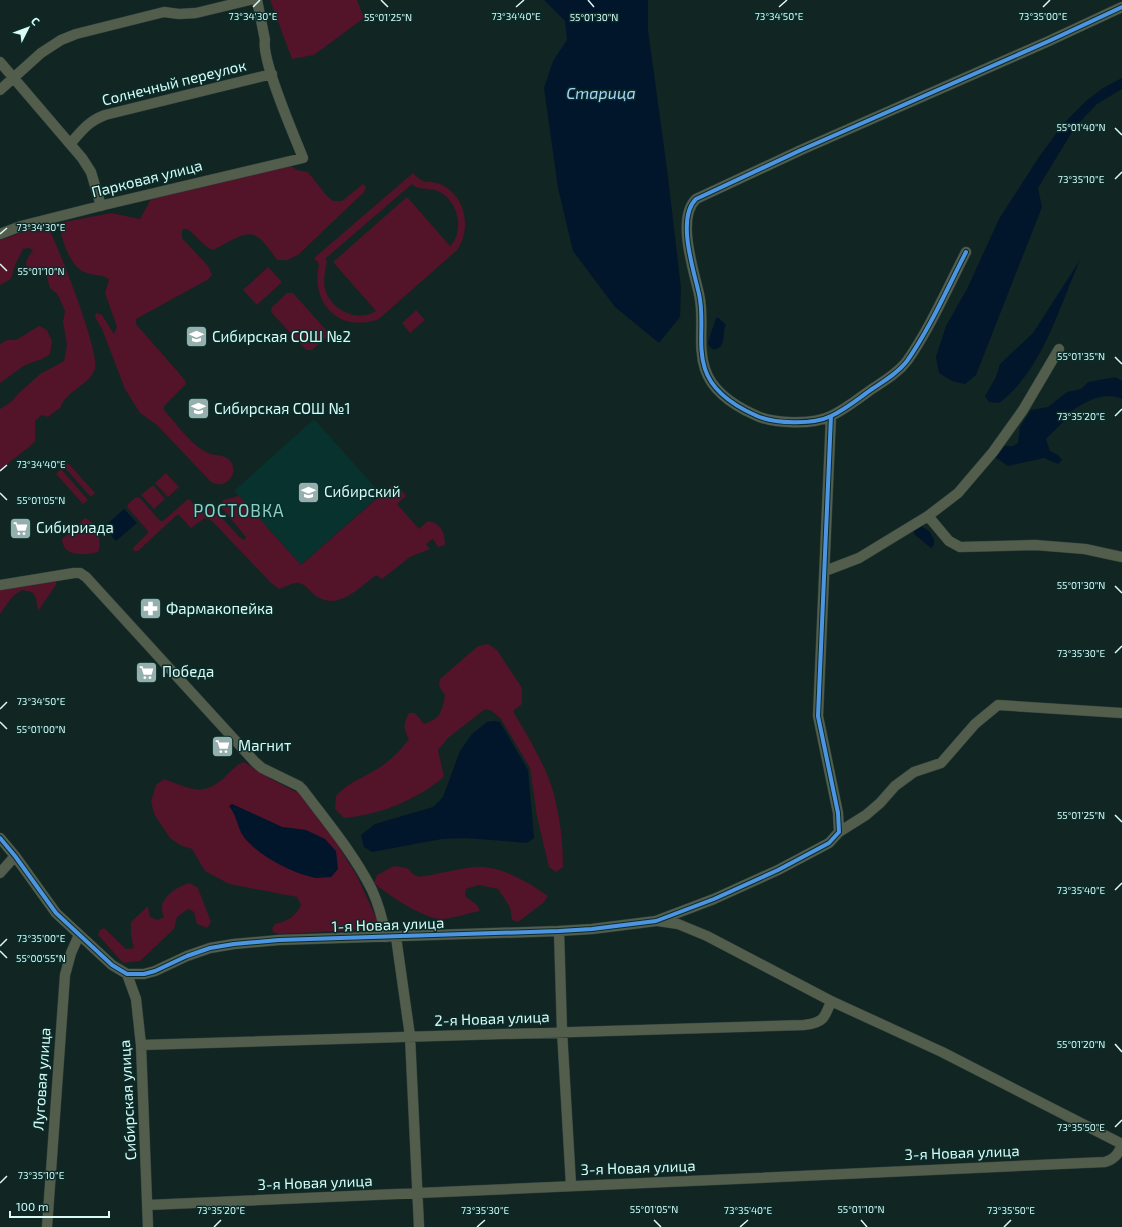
<svg xmlns="http://www.w3.org/2000/svg" width="1122" height="1227" font-family="'Exo 2',sans-serif">
  <style>
    .built { fill: #08322e }
    .green { fill: #531329; fill-rule: evenodd }
    .water { fill: #02162b }
    .lines { fill: none; stroke-linecap: round; stroke-linejoin: round }
    .minor-casing { stroke: #2f413f; stroke-width: 11 }
    .minor { stroke: #535d4b; stroke-width: 10 }
    .cycleway-casing { stroke: #092d2a; stroke-width: 6 }
    .cycleway { stroke: #4d94e3; stroke-width: 4 }
    .ticks { fill: none; stroke: #dafaf6; stroke-width: 1.5 }
    .labels { text-anchor: middle; stroke-width: 3; stroke-linejoin: round; paint-order: stroke }
    .street-label { font-size: 15px; fill: #dafaf6; stroke: #092d2a }
    .poi-label { font-size: 15px; fill: #dafaf6; stroke: #092d2a; text-anchor: start }
    .water-label { font-size: 16px; font-style: italic; fill: #a9d2f9; stroke: #092d2a }
    .quarter-label { font-size: 17px; letter-spacing: 1px; fill: #8ccfc7; stroke: #092d2a }
    .ticks-label { font-size: 10px; text-anchor: middle; fill: #dafaf6; stroke: #092d2a; stroke-width: 3; stroke-linejoin: round; paint-order: stroke }
  </style>
  <rect width="100%" height="100%" fill="#112523"/>
  <path class="built" d="M314,419l67,75 -80,71 -67,-74z"/>
  <path class="green" d="M270,0h87l7,18 -50,37 -22,4z
    M286,163l11,7 11,2 18,23 7,6h9l21,-17 3,3 -2,5 -66,63 -11,5h-10c-25,-37 -28,-28 -64,-10 -10,-3 -16,-15 -26,-21l-5,1v8l26,28 4,9 -5,5 -71,39v5l49,56 1,4 -22,22v4c13,14 25,33 42,42 8,5 19,1 25,10 5,8 2,17 -6,21 -5,3 -9,1 -14,-1l-54,-57 -17,-12 -15,-24 -23,-60 -7,-12 1,-4 6,2 12,19 3,-7 -12,-34 4,-14c-7,-5 -14,-3 -22,-6 -16,-4 -25,-31 -27,-46l4,-5 47,-9 29,6 11,-20z
    M413,173c12,13 13,6 27,11 26,11 32,45 17,66l-78,69c-40,15 -69,-16 -60,-55l-5,-6zM412,184c7,6 13,4 23,6 14,4 23,20 23,34 0,8 -2,17 -8,22l-43,-49 -74,65 43,49c-19,12 -45,-1 -51,-22 -2,-9 0,-18 2,-28l-2,-2z
    M41,226l7,1c11,21 52,125 47,142 -6,17 -30,22 -34,38l-13,10 -6,-2 -7,6v21l-35,28v-61l11,-7 7,-8 22,-20 24,-13 3,-16 -4,-23 2,-11 -7,-16 -8,-7 -5,-17 -4,-3 -11,2 -4,-5 1,-6 6,-9 -4,-2 -6,1 -8,16 -4,14 -11,6v-45z
    M268,267l14,15 -25,23 -14,-15z
    M287,293h6l34,38v6l-15,13h-6l-35,-38 1,-5z
    M416,310l9,10 -15,13 -8,-10z
    M39,326l8,4 5,11 -2,13 -8,5 -17,6 -25,18v-39l7,-4h9z
    M68,463l27,30 -4,4 -27,-30z
    M61,469l27,31 -5,4 -27,-30z
    M166,473l13,14 -11,10 -13,-14z
    M153,485l12,14 -11,10 -13,-14z
    M391,486h7l8,10 -9,8 22,25 9,-8c13,2 17,12 17,24l-7,2 -5,-8 -7,5 4,5 -20,8 -28,22 -6,-4c-17,13 -38,36 -60,21 -6,-4 -9,-11 -17,-13 -5,-1 -14,4 -20,6l-8,-6 -59,-62 -7,-3 -14,10 -13,-14 -40,37h-4l-1,-3 14,-14 1,-3 -21,-24 1,-3 8,-7 4,1 20,23h3l25,-22 2,1 8,9c3,0 7,-1 10,-1 11,1 25,26 36,32l2,-3 -25,-30 2,-7 16,-4 62,69z
    M85,518c12,4 18,23 13,34 -12,3 -35,6 -36,-13z
    M56,581v4l-18,26 -2,-13 -4,-6 -10,-2 -9,6 -13,18v-25z
    M488,644l9,6 25,38v16l-9,7c14,24 32,53 40,80 7,24 10,52 10,76l-7,5 -7,-5 -12,-50 -7,-49 -29,-49 -9,-8 -7,-2 -37,29 -10,12 6,27c-28,23 -64,38 -100,41l-9,-9 1,-13c14,-15 25,-17 41,-27 12,-7 24,-19 32,-30 -6,-11 -6,-15 0,-26h6l9,11c17,-5 18,-13 21,-29l-6,-9 1,-7 38,-33z
    M244,762l27,17 31,16 21,26 34,55 22,48 -2,5 -98,5 -6,-2 -1,-4 3,-4c13,-3 20,-7 26,-19l-4,-8 -68,-13 -24,-13 -13,-22 -12,-4 -10,-7 -16,-24 -3,-13 5,-16 8,-6c28,10 39,19 63,-4 5,-5 10,-11 17,-13zM231,804l51,23 24,3 -64,4z
    M394,866l13,2 6,6 6,3c19,-3 37,-8 55,-10 26,-2 54,15 74,29l-5,7 -25,19 -6,-2 -2,-13 -12,-18 -19,-4 -13,4 -1,7 12,9 3,6c-12,2 -25,7 -37,8 -18,1 -55,-24 -69,-36l3,-8z
    M190,883l8,5 13,34 -4,6 -10,-4 -3,-12 -6,-3 -11,8 -3,12 -34,32 -17,2 -25,-28 2,-5 4,-2 22,21 8,-1 -3,-12v-14l17,-16 2,11 8,3 6,-3c-1,-3 -3,-7 -2,-10 1,-12 18,-22 28,-24z"/>
  <path class="water" d="M544,0h104v30l19,139 14,119 -1,29 -21,26 -44,-36 -42,-56 -15,-63 -14,-100 9,-27 14,-21 -2,-19z
    M1122,78v11l-25,15 -22,23 -37,61 4,19 -66,168 -11,9 -13,-3 -13,-8 -3,-16 10,-31 21,-37 32,-70 40,-62 24,-33 23,-23 17,-13z
    M1080,260c-21,48 -38,111 -81,143l-10,-1 -4,-6 11,-19 4,-13 33,-31z
    M716,318h3l7,7c-5,10 2,20 -12,25l-5,-4 -1,-4z
    M1115,377l7,4v18c-21,-9 -38,5 -56,15l-2,7 -18,18 4,12 8,4 4,5 -4,4 -14,-6 -36,8 -13,-9 9,-11h9l5,-3 2,-16 11,-17 17,-3 19,-15 14,-3 7,-7z
    M124,509l13,14 -21,18 -12,-14z
    M920,525l10,7 4,8v5l-3,3 -17,-14v-4z
    M494,721l6,1 28,48 6,68 -7,5 -61,-5 -24,1 -70,13 -8,-5 -3,-12 14,-11 58,-17 10,-10 17,-46 12,-17 15,-12z
    M232,804l50,23 24,3 19,9 11,12 2,18 -7,8c-5,0 -11,1 -15,1 -23,-4 -62,-24 -74,-44 -5,-9 -6,-20 -13,-28z"/>
  <g class="lines">
    <defs>
      <path id="minor" d="M0,62l82,96 9,14 10,34
        M0,90l41,-37 20,-13 15,-6 88,-22 15,2 17,-1 54,-13
        M71,143c11,-13 18,-22 34,-28l167,-41
        M0,234l21,-8 87,-22 195,-46c-9,-23 -42,-98 -38,-118l-8,-40
        M966,252c-19,37 -36,76 -59,109 -9,12 -23,20 -35,28 -13,9 -26,20 -41,27 -18,9 -58,8 -76,-1 -20,-9 -43,-24 -50,-46 -8,-24 0,-50 -6,-75 -5,-23 -23,-76 -3,-95l105,-49 248,-109 73,-34
        M928,516l21,25 11,6 75,-2 50,4 37,8
        M825,571l34,-13 69,-42 30,-23 35,-41 30,-42 36,-61
        M0,585l74,-12h6l6,4 169,185 7,6 37,18 4,4c24,32 51,64 69,100 7,15 11,31 14,47
        M839,832l27,-17 14,-12 15,-17 19,-14 27,-9 34,-39 23,-19 124,8
        M0,838l15,18 41,57 56,52 15,9h17l11,-3 32,-15 23,-8 24,-4 45,-4 280,-9 33,-2 64,-8 58,-22 64,-29 51,-27 10,-11 -1,-19 -20,-97 13,-300
        M0,873l15,-17
        M658,921l20,3 29,12 124,65 111,51 180,92
        M559,931l3,100 9,154
        M396,937l14,99 9,191
        M127,974l9,25 5,46 7,182
        M141,1045l663,-20c19,-2 21,-7 27,-24
        M148,1205c319,-12 638,-29 957,-43 10,-3 13,-8 17,-17
        M47,1227l18,-252 6,-22 8,-18"/>
    </defs>
    <use href="#minor" class="minor-casing"/>
    <use href="#minor" class="minor"/>
    <defs>
      <path id="cycleway" d="M966,252c-19,37 -36,76 -59,109 -9,12 -23,20 -35,28 -13,9 -26,20 -41,27 -18,9 -58,8 -76,-1 -20,-9 -43,-24 -50,-46 -8,-24 0,-50 -6,-75 -5,-23 -23,-76 -3,-95l105,-49 248,-109 73,-34
        M0,838l15,18 41,57 56,52 15,9h17l11,-3 32,-15 23,-8 24,-4 45,-4 280,-9 33,-2 64,-8 58,-22 64,-29 51,-27 10,-11 -1,-19 -20,-97 13,-300"/>
    </defs>
    <use href="#cycleway" class="cycleway-casing"/>
    <use href="#cycleway" class="cycleway"/>
  </g>
  <path class="ticks" d="M381,0l7,7M588,0l6,7M253,7l7,-7M516,7l8,-7M779,7l8,-7M1043,7l7,-7M1115,128l7,7M1115,179l7,-7M0,234l7,-6M0,264l7,7M1115,357l7,7M1115,416l7,-7M0,471l7,-6M0,493l7,7M1115,586l7,7M1115,653l7,-7M0,709l7,-7M0,722l7,7M1115,815l7,7M1115,890l7,-7M0,946l7,-7M0,951l7,7M1115,1044l7,8M1115,1127l7,-7M0,1183l7,-7M654,1220l7,7M861,1220l6,7M214,1227l7,-7M477,1227l8,-7M740,1227l8,-7M1004,1227l7,-7"/>
  <defs>
    <symbol id="school-square" viewBox="-11 -11 22 22"><rect x="-9" y="-9" width="18" height="18" rx="4" fill="#94afac" stroke="#092d2a"/><path d="M0-5L7-2L0 1L-7-2ZM-4 1L0 2.5L4 1V4Q0 6-4 4Z" fill="#fff"/></symbol>
    <symbol id="supermarket-square" viewBox="-11 -11 22 22"><rect x="-9" y="-9" width="18" height="18" rx="4" fill="#94afac" stroke="#092d2a"/><path d="M-6-5.5h2.5l.6 2H6L4.5 2H-2.5L-4.4-4H-6ZM-1.5 3.2a1.3 1.3 0 1 0 .1 0ZM3 3.2a1.3 1.3 0 1 0 .1 0Z" fill="#fff"/></symbol>
    <symbol id="pharmacy-square" viewBox="-11 -11 22 22"><rect x="-9" y="-9" width="18" height="18" rx="4" fill="#94afac" stroke="#092d2a"/><path d="M-2-6h4v4h4v4h-4v4h-4v-4h-4v-4h4Z" fill="#fff"/></symbol>
  </defs>
  <g fill-rule="evenodd">
    <use href="#school-square" x="184" y="324" width="25" height="25"/>
    <use href="#school-square" x="186" y="396" width="25" height="25"/>
    <use href="#school-square" x="296" y="480" width="25" height="25"/>
    <use href="#supermarket-square" x="8" y="516" width="25" height="25"/>
    <use href="#pharmacy-square" x="138" y="596" width="25" height="25"/>
    <use href="#supermarket-square" x="134" y="660" width="25" height="25"/>
    <use href="#supermarket-square" x="210" y="734" width="25" height="25"/>
  </g>
  <g class="labels">
    <g class="street-label">
      <text transform="translate(174 83) rotate(-14)" y="5">Солнечный переулок</text>
      <text transform="translate(147 179) rotate(-14)" y="5">Парковая улица</text>
      <text transform="translate(388 925) rotate(-2)" y="5">1-я Новая улица</text>
      <text transform="translate(492 1019) rotate(-2)" y="5">2-я Новая улица</text>
      <text transform="translate(42 1079) rotate(-86)" y="5">Луговая улица</text>
      <text transform="translate(128 1100) rotate(-93)" y="5">Сибирская улица</text>
      <text transform="translate(962 1153) rotate(-2)" y="5">3-я Новая улица</text>
      <text transform="translate(638 1168) rotate(-2)" y="5">3-я Новая улица</text>
      <text transform="translate(315 1183) rotate(-2)" y="5">3-я Новая улица</text>
    </g>
    <g class="poi-label">
      <text x="212" y="342">Сибирская СОШ №2</text>
      <text x="214" y="414">Сибирская СОШ №1</text>
      <text x="324" y="497">Сибирский</text>
      <text x="36" y="533">Сибириада</text>
      <text x="166" y="614">Фармакопейка</text>
      <text x="162" y="677">Победа</text>
      <text x="238" y="751">Магнит</text>
    </g>
    <g class="water-label">
      <text x="601" y="99">Старица</text>
    </g>
    <g class="quarter-label">
      <text x="239" y="517">РОСТОВКА</text>
    </g>
  </g>
  <g class="ticks-label">
    <text x="253" y="20">73°34'30"E</text>
    <text x="779" y="20">73°34'50"E</text>
    <text x="1043" y="20">73°35'00"E</text>
    <text x="516" y="20">73°34'40"E</text>
    <text x="388" y="21">55°01'25"N</text>
    <text x="594" y="21">55°01'30"N</text>
    <text x="1081" y="131">55°01'40"N</text>
    <text x="1081" y="183">73°35'10"E</text>
    <text x="41" y="231">73°34'30"E</text>
    <text x="41" y="275">55°01'10"N</text>
    <text x="1081" y="360">55°01'35"N</text>
    <text x="1081" y="420">73°35'20"E</text>
    <text x="41" y="468">73°34'40"E</text>
    <text x="41" y="504">55°01'05"N</text>
    <text x="1081" y="589">55°01'30"N</text>
    <text x="1081" y="657">73°35'30"E</text>
    <text x="41" y="705">73°34'50"E</text>
    <text x="41" y="733">55°01'00"N</text>
    <text x="1081" y="819">55°01'25"N</text>
    <text x="1081" y="894">73°35'40"E</text>
    <text x="41" y="942">73°35'00"E</text>
    <text x="41" y="962">55°00'55"N</text>
    <text x="1081" y="1048">55°01'20"N</text>
    <text x="1081" y="1131">73°35'50"E</text>
    <text x="41" y="1179">73°35'10"E</text>
    <text x="654" y="1213">55°01'05"N</text>
    <text x="861" y="1213">55°01'10"N</text>
    <text x="221" y="1214">73°35'20"E</text>
    <text x="485" y="1214">73°35'30"E</text>
    <text x="748" y="1214">73°35'40"E</text>
    <text x="1011" y="1214">73°35'50"E</text>
  </g>
  <g transform="translate(28 28) rotate(48)" stroke="#092d2a" stroke-width="3" paint-order="stroke">
  <path d="M0-3L7 15L0 10L-7 15Z" fill="#dafaf6"/>
  <text y="-6" font-size="11" font-weight="bold" text-anchor="middle" fill="#dafaf6">С</text>
  </g>
  <path d="M10 1211v6h99v-6" fill="none" stroke="#dafaf6" stroke-width="2"/>
  <text x="16" y="1211" font-size="12" fill="#dafaf6" stroke="#092d2a" stroke-width="3" paint-order="stroke">100 m</text>
</svg>
